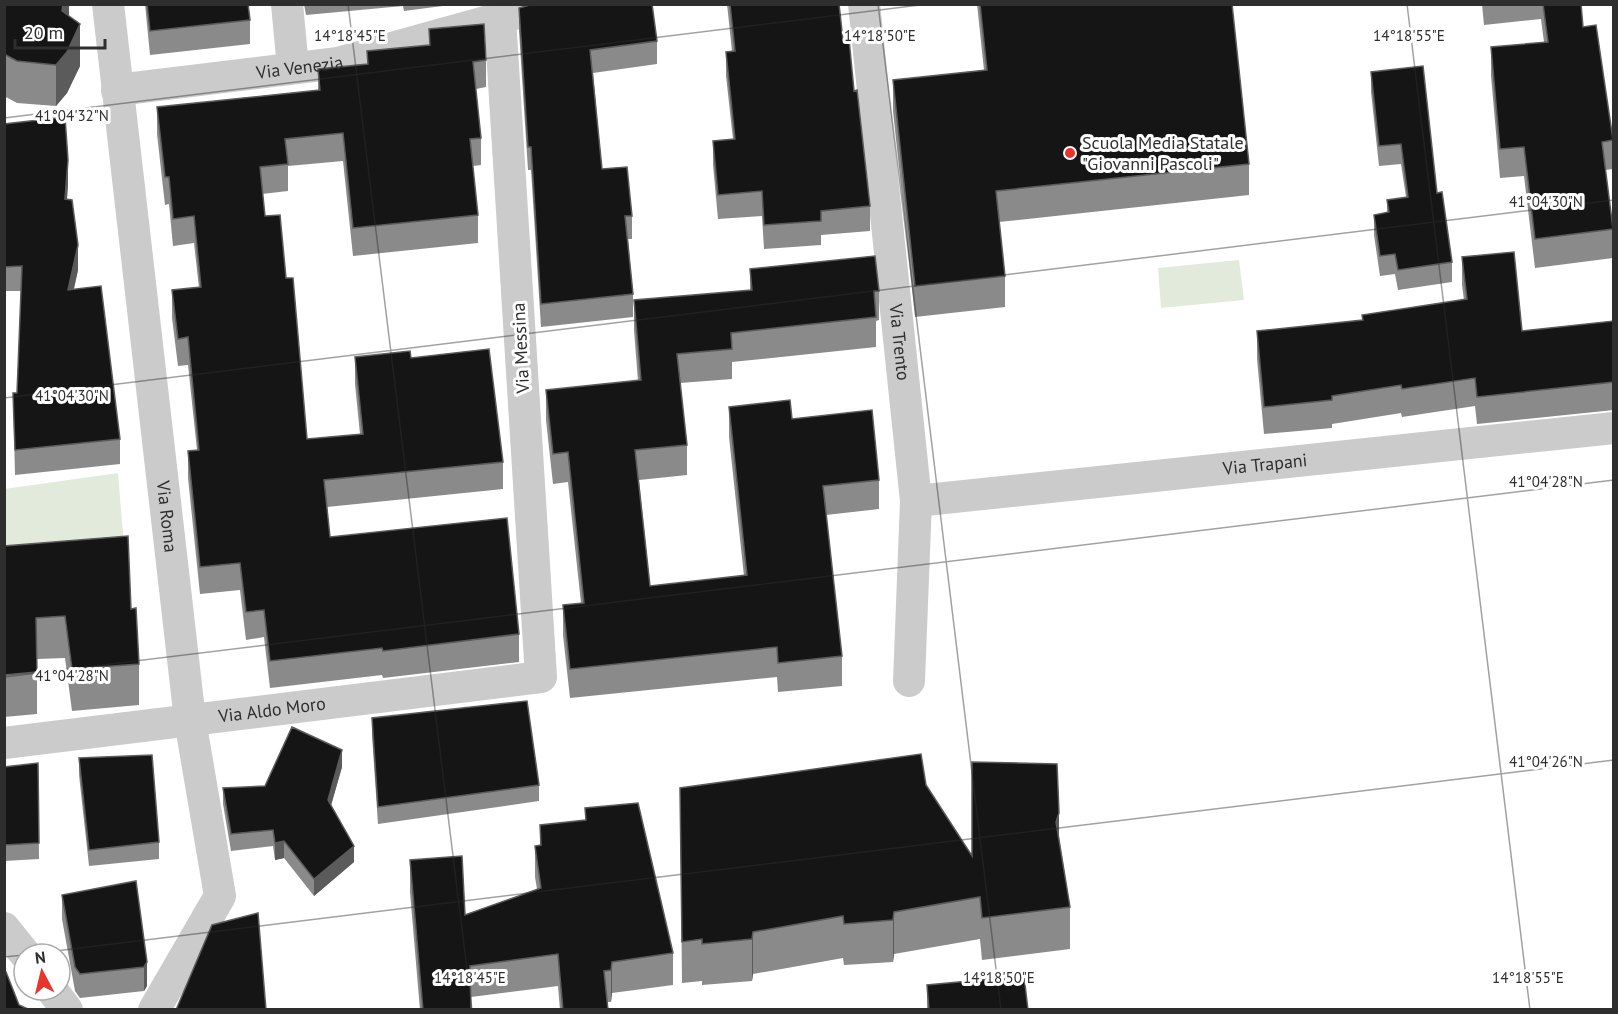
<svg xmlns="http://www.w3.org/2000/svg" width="1618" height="1014" font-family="'PT Sans',sans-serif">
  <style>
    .green { fill: #e2ebdb }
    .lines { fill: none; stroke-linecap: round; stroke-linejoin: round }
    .minor { stroke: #cbcbcb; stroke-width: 32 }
    .wall { fill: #8a8a8a }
    .shaded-wall { fill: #5b5b5b }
    .building { fill: #151515; stroke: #5b5b5b; stroke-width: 1.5 }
    .ticks { fill: none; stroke: #2e2e2e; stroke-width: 1.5; stroke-opacity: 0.45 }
    .poi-dot { fill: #e8342c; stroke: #fff; stroke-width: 2 }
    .labels { text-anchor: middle; stroke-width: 6; stroke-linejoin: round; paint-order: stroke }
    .street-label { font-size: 18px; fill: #2e2e2e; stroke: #fff }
    .poi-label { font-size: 18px; fill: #2e2e2e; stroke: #fff; text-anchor: start }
    .ticks-label { font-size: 15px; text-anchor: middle; fill: #2e2e2e; stroke: #fff; stroke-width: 6; stroke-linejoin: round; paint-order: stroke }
  </style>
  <rect width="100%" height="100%" fill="#fff"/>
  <path class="green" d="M1239,260l5,40 -83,8 -3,-40z
    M118,473l8,97 -121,9 -1,-90z"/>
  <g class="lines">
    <g class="minor">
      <path id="s1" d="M108,4l82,716 30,176 -66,114"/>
      <path d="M287,4l6,64"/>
      <path id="s2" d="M864,4l52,497 -7,180"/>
      <path id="s3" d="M117,90l221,-27 212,-59"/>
      <path id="s4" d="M916,501l698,-73"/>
      <path id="s5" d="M4,743l537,-66 -41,-659"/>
      <path d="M4,928l21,26"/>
      <path d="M52,990l15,20"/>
    </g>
  </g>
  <path class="wall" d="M4,4h65v12l11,50 -13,27 -11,13 -39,-3 -13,-7z
    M145,4h103l2,16v24l-100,11z
    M304,4h154l-54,7 -1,-5 -97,9z
    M727,4h112l4,36 11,51 16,115v25l-49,4v10l-57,4 -2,-33 -44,3 -5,-54v-24l20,-2 -7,-63v-24l6,-1z
    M977,4h255l17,160v31l-250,27 6,54v31l-90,10 -22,-206v-31l91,-10z
    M1482,4h99l2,23 30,113v29l-8,1 8,59v29l-78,10 -11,-92 -24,2 -9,-102v-29l53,-5 -3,-23 -57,6z
    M519,8l138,33v23l-64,9 9,96 30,47v23h-4l5,55v23l-92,10 -10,-157h-3l-9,-139z
    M429,29l57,31v27l-10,2 5,49v27l-8,1 5,49v28l-125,13 -10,-95 -55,5v25l-26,3 3,22 21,62 21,161 53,-5 -5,-50v-27l56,1 92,104v27l-176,18 3,30 189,97v28l-136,16 -1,-3 -112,13 -6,-51 -18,3 -6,-50 -40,4 -12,-116v-27l9,-1 -9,-85 -10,1 -6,-48v-28l27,-2 -5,-45 -21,3 -4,-42 -4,1 -8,-71v-27l161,-17v-21l49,-5v-13l62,-6z
    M1371,72l66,121 15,69v20l-54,8 -3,-16 -15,2 -6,-41v-20l13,-2v-13l19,-3 -5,-33 -22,2 -8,-74z
    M4,124l64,60 -1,16 11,70 -4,19 46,150v25l-105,11 -2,-82h4l4,-102h-17z
    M1462,257l60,74 92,-10v89l-137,14 -2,-18 -73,11 -1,-4 -69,11v4l-68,6 -7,-75v-28l105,-11v-5l102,-15 -2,-15z
    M750,269l129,22v29l-3,1v26l-144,15v17l-52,4 7,62v30l-48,5 11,106 94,-10 -15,-139v-30l63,12 87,61v29l-53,6 16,141v30l-64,6 -1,-15 -207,21 -7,-63v-30l18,-2 -13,-121 -15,2 -7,-64v-30l92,-9 -4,-51v-30l116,-10z
    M4,546l127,63 8,55v41l-67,6 -7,-53 -28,1v55l-33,3z
    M372,718l167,67v16l-161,23 -6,-89z
    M79,758l80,84v17l-70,7 -10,-91z
    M38,763l1,96 -35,2v-94z
    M342,767l-11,38 23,57 -40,34 -30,-38 -9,2 -2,-14 -42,5 -8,-47v-16l42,-2z
    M926,785l46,71 87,-20 11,71v42l-88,11 -2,-21 -86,15 -1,8 -49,3 -1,-7 -90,16 -1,7 -50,4v-4l-20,2 -2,-195z
    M585,808l88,145v32l-61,8 -1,9h-4l1,8h-48l-2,-24 -87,11v13h-51l-10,-118v-32l55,55 72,-26 -2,-12v-31l5,-1v-20l45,-5z
    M136,881l11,105 -3,5 -64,7 -5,-7 -13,-72v-24z
    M927,985l101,25h-101z"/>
  <path class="shaded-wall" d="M63,4h6v13l-7,-6z
    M80,24v42l-13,27 -11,13v-41z
    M68,160v24l-3,40v-25z
    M78,245v25l-10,44v-24z
    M342,750v17l-14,49v-16z
    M1059,813v41l-3,-32z
    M284,841v17l-9,2v-17z
    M354,846v16l-40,34v-17z
    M894,912v42l-1,8v-42z
    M753,932v42l-1,7v-42z
    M147,962v24l-3,5v-24z
    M612,962v31l-1,9v-32z"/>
  <path class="building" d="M4,4h59l-1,7 18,13 -13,28 -11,13 -39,-4 -13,-7z
    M147,4h101l2,16 -100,11z
    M533,4h119l5,37 -67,9 12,119 25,-2 5,49h-7l8,78 -92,10 -10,-157h-3l-9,-139z
    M730,4h109l4,36 6,-1 5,52 3,-1 13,116 -49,5v10l-57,4 -2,-34 -44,4 -5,-54 22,-2 -9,-87 9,-1z
    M980,4h252l17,160 -253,27 9,85 -90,10 -22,-206 94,-10z
    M1543,4h38l2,23 13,-2 17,115 -11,2 11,87 -78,10 -11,-92 -24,2 -9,-102 57,-5z
    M484,24l2,36 -13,2 8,76 -11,1 8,76 -125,13 -10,-95 -58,6 3,25 -28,3 5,49 15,-1 6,63h7l14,161 56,-5 -8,-77 55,-6 1,7 78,-9 14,113 -179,18 6,57 177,-19 12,116 -136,17 -1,-3 -112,13 -6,-51 -18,2 -6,-49 -40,4 -12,-116 11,-1 -11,-113 -10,2 -6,-49 29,-3 -7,-71 -21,3 -4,-42h-4l-8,-70 163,-17 -2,-21 50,-5 -1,-13 63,-6 -1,-16z
    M1423,66l14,127 5,-1 10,70 -54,8 -3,-16 -15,2 -6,-41 15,-3 -2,-12 21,-3 -7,-53 -22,2 -8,-74z
    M65,117l3,43 -3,39 7,1 6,45 -10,45 33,-4 19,153 -105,11 -2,-57h4l5,-127 -18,1v-143z
    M1514,252l8,79 92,-10v61l-137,15 -2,-19 -73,11 -1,-4 -69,11v4l-68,7 -7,-76 106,-11 -1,-5 105,-16 -5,-42z
    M875,256l4,35h-5l2,26 -145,16 1,16 -55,5 10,91 -52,5 15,136 97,-11 -18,-168 61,-7 2,19 80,-9 7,70 -56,6 19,170 -64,7 -1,-16 -207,22 -7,-64 21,-2 -16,-151 -15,2 -7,-64 95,-10 -7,-80 118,-10 -2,-21z
    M128,536l3,73 5,-1 3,56 -67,5 -7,-53 -29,2 1,54 -33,3v-129z
    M527,701l12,84 -161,22 -6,-89z
    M292,727l50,23 -14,50 26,46 -40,33 -30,-38 -9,2 -2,-13 -42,4 -8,-46 42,-2z
    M921,754l5,31 46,71v-94l85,2 2,49 -3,9 14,85 -88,11 -2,-21 -86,15 -1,8 -49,4 -1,-8 -90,16 -1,7 -50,5v-5l-20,3 -2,-154z
    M152,755l7,87 -70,8 -10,-92z
    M38,763l1,80 -35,2v-78z
    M638,803l35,150 -61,9 -1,8 -7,1 4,39h-45l-5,-56 -88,12 1,44h-48l-13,-150 52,-4 3,59 76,-27 -6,-42 6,-1 -1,-20 46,-5 -1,-12z
    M136,881l11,81 -3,5 -64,7 -5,-7 -13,-72z
    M258,913l8,97h-90l36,-85z
    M4,972h2l13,33 11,5h-26z
    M1024,976l4,34h-99l-2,-25z"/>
  <path class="ticks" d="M348,4l124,1006M878,4l123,1006M1407,4l123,1006M4,118l924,-114M4,398l1610,-198M4,677l1610,-197M31,954l1583,-194M4,957l20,-2"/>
  <circle class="poi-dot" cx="1070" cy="153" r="6"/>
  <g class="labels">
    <g class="street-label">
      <text dy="6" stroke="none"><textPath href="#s3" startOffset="184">Via Venezia</textPath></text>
      <text dy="6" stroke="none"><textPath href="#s2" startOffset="340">Via Trento</textPath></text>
      <text transform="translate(521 348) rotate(-93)" y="6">Via Messina</text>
      <text dy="6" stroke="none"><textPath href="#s4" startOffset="351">Via Trapani</textPath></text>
      <text dy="6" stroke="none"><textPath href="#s1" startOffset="516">Via Roma</textPath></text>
      <text dy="6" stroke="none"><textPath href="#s5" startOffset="270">Via Aldo Moro</textPath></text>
    </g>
    <g class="poi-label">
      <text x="1082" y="149">Scuola Media Statale<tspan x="1082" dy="21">"Giovanni Pascoli"</tspan></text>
    </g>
  </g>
  <g class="ticks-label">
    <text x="350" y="41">14°18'45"E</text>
    <text x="880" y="41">14°18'50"E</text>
    <text x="1409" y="41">14°18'55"E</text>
    <text x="72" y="121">41°04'32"N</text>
    <text x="1546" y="207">41°04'30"N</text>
    <text x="72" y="401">41°04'30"N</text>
    <text x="1546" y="487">41°04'28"N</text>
    <text x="72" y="681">41°04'28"N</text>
    <text x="1546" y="767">41°04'26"N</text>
    <text x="470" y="983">14°18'45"E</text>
    <text x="999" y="983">14°18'50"E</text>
    <text x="1528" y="983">14°18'55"E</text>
  </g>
  <rect width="1618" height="1014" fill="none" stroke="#2e2e2e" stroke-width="12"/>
  <g transform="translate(42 972) rotate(353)"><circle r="28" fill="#ffffff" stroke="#ababab" stroke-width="1.5"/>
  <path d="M0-4.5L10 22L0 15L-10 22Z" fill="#e8342c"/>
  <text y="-9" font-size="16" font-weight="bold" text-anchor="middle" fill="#2e2e2e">N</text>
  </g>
  <path d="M15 39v9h90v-9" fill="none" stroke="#2e2e2e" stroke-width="3"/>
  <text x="24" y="39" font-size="18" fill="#2e2e2e" stroke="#ffffff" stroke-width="4.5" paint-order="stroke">20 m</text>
</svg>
